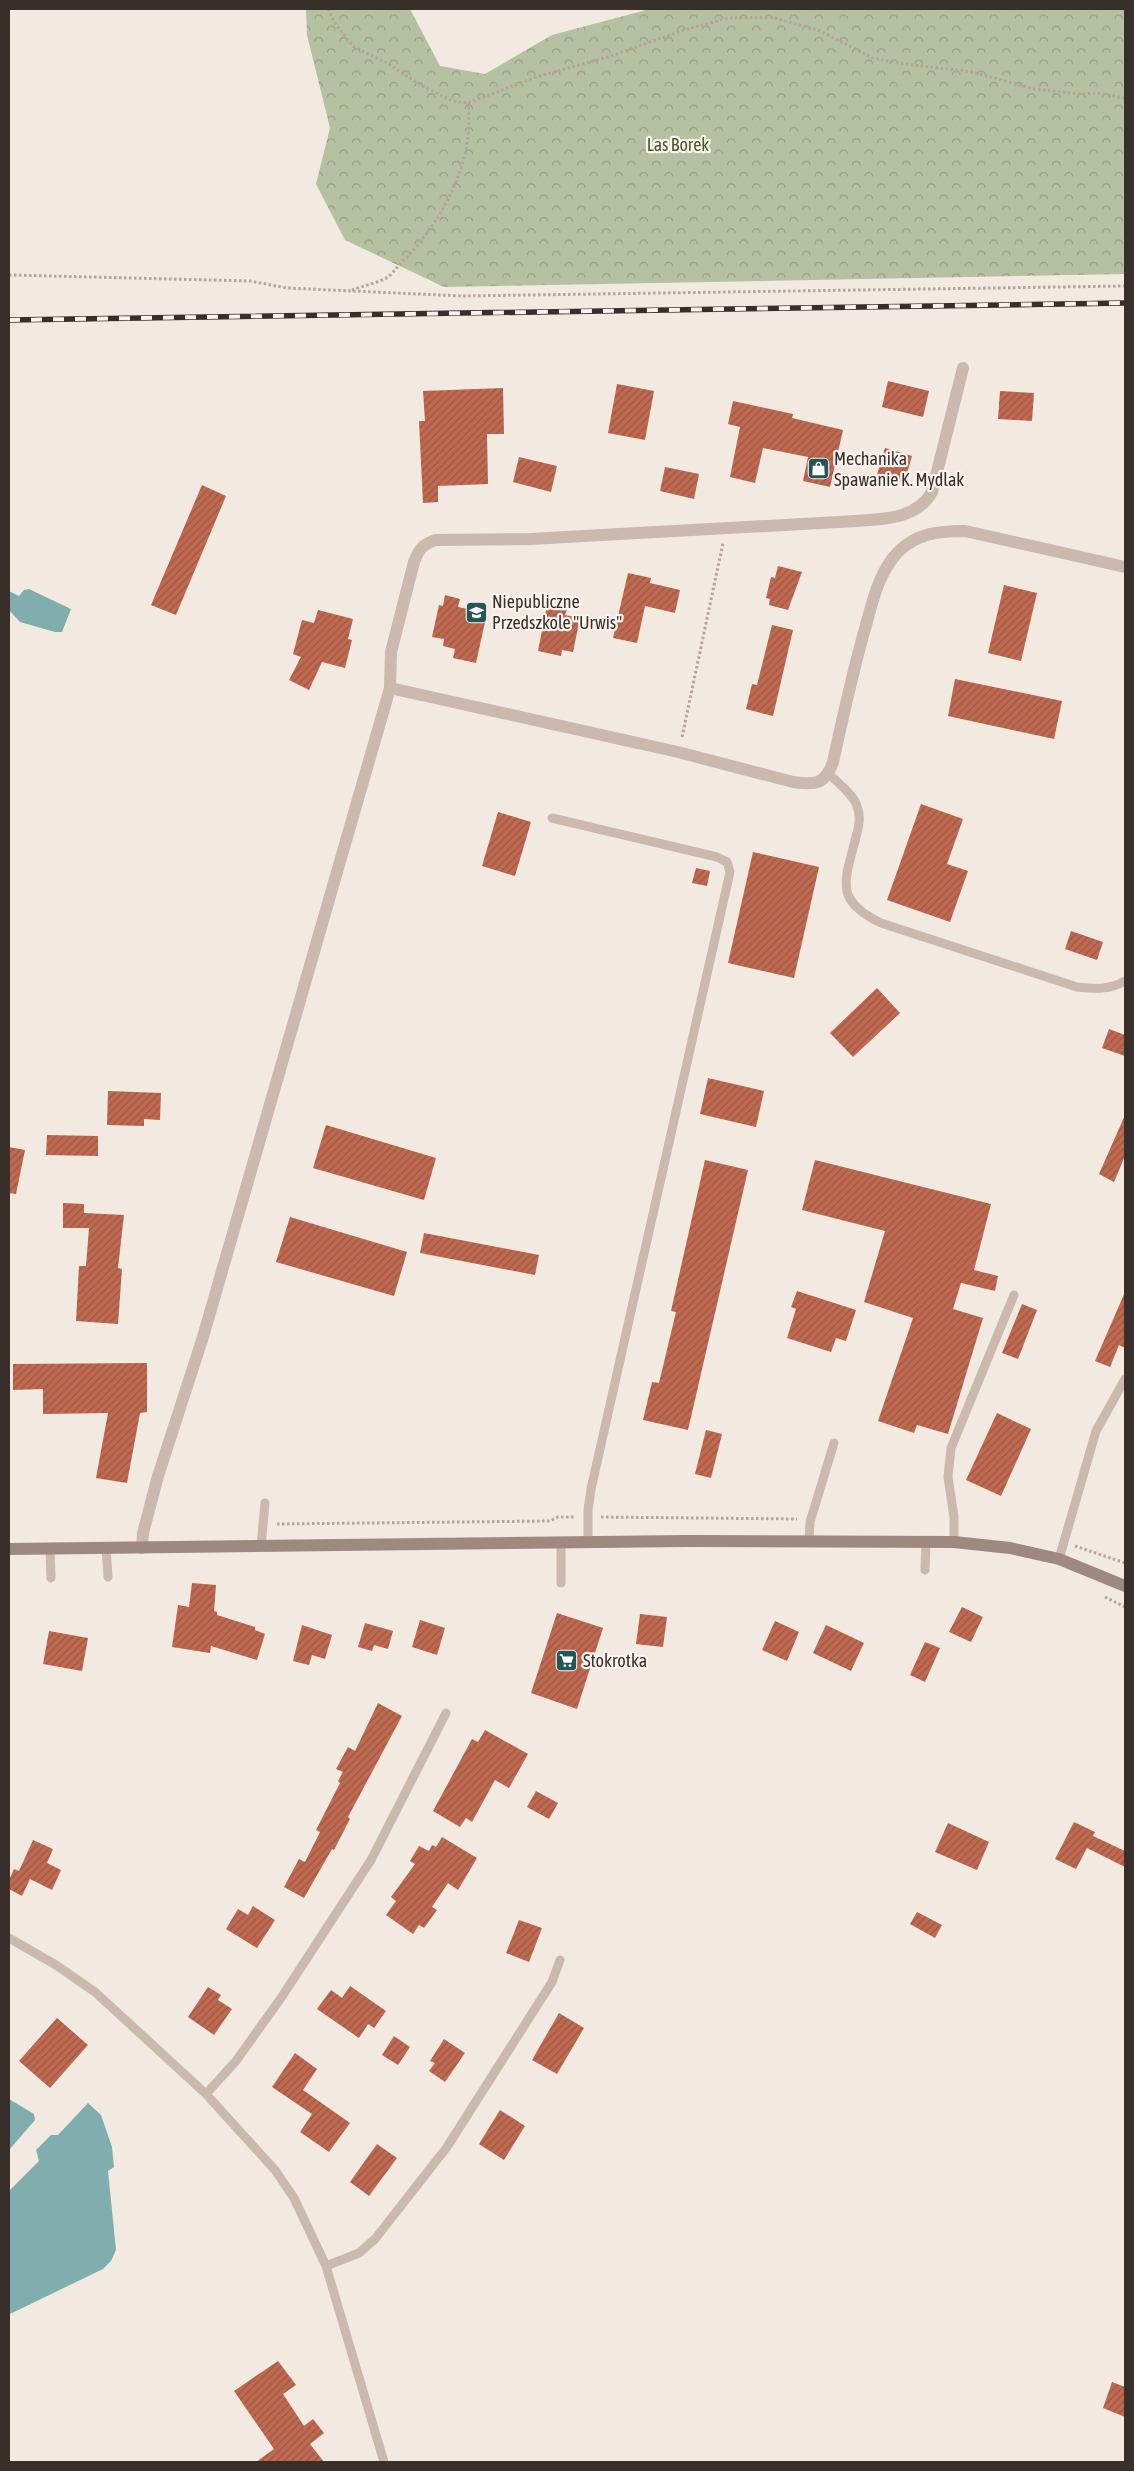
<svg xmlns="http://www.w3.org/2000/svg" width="1134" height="2471" font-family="'Asap Condensed',sans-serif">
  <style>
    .forest { fill: url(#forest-crowns) }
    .water { fill: #80adae }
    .building { fill: url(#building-hatch) }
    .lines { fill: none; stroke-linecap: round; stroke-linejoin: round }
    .path { stroke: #b6a397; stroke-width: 3; stroke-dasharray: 2.5 2.5; stroke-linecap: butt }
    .lane { stroke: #cab9ac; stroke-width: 9 }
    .street { stroke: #cab9ac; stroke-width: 12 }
    .secondary { stroke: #9d897e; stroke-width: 12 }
    .rail-casing { stroke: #382f2b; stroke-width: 5.5 }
    .rail { stroke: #faf3ed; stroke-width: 4; stroke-dasharray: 11; stroke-linecap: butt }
    .labels { text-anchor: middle; stroke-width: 4.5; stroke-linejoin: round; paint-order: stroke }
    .park-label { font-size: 18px; fill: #485530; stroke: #faf3ed }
    .poi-label { font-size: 18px; fill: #382f2b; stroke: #faf3ed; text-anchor: start }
  </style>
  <defs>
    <pattern id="forest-crowns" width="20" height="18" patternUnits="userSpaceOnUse" patternTransform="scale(1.25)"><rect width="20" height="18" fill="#b6c1a1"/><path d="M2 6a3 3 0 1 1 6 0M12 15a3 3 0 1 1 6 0" fill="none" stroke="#959d83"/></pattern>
    <pattern id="building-hatch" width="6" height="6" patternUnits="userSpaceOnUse" patternTransform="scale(1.25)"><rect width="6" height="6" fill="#bf6951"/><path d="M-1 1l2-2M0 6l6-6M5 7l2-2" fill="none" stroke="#9c5743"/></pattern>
  </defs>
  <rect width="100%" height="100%" fill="#f2e9e0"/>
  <path class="forest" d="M306,9h104l30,57 45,8 67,-39 98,-26h475v265l-681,13 -99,-47 -29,-56 14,-56 -23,-93z"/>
  <path class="water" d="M29,589l42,20 -9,23h-7l-35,-10 -11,-12v-19l10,5 5,-6z
    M9,2099l25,15 1,6 -26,30z
    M88,2103l13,12 11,32 2,20 -6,4 8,79 -5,11 -8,8 -93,45 -1,7v-130l30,-30 -3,-11 15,-15h7z"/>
  <path class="building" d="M888,381l41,10 -6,26 -41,-10z
    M617,384l37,7 -9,49 -37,-7z
    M503,388l1,46h-17l1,50 -50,2v16l-15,1 -4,-82h6l-2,-30z
    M1000,391l34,2 -2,28 -34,-2z
    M733,401l60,13 -1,4 51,12 -13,57 -27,-6 5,-24 -45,-9 -8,35 -25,-6 10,-50 -12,-3z
    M885,448l27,8 -8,28 -27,-9z
    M519,457l38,9 -6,26 -38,-10z
    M665,467l34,7 -5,25 -34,-8z
    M202,485l24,11 -50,119 -25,-10z
    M778,566l24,6 -14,38 -19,-5 1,-6 -4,-1 5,-21 4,1z
    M628,573l23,5 -1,5 30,7 -5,23 -30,-7 -8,37 -24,-5z
    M1004,585l33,8 -16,68 -33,-8z
    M445,595l15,4 -2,8 29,6 -11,50 -23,-5 2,-9 -12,-3 1,-7 -12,-2 7,-32 4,1z
    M547,605l20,4 -2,6 15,3 -7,34 -11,-2 -1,6 -23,-5z
    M318,610l35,9 -5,20 4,1 -7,28 -23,-6 -13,28 -20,-10 12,-23 -8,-3 9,-34 12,3z
    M772,625l21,5 -20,86 -27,-7 6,-25 5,1z
    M955,679l107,22 -8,38 -106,-23z
    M921,804l42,15 -16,45 21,7 -18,51 -63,-22z
    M498,812l33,10 -16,54 -33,-10z
    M753,852l66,15 -25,111 -66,-15z
    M696,868l14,3 -3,15 -15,-3z
    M1071,931l32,11 -6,18 -32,-11z
    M877,988l23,25 -47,44 -23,-24z
    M1109,1029l16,6v21l-23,-8z
    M708,1078l56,13 -8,36 -56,-13z
    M108,1091l53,2 -1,27 -16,-1v7l-37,-1z
    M1125,1115v41l-11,26 -15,-8z
    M326,1125l110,33 -12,42 -111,-32z
    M47,1135l51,1v20l-52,-1z
    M9,1147l16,3 -9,44 -7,-1z
    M705,1160l43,10 -60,260 -45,-10 9,-38 7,1 17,-71 -5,-1z
    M815,1160l176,44 -17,66 24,6 -3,15 -34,-8 -8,26 30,9 -35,116 -31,-9 -3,8 -36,-12 35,-103 -49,-16 21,-71 -83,-21z
    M63,1203l21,1v9l40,2 -6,53 4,1 -4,55 -42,-3 3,-55h7l3,-38h-26z
    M290,1217l117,35 -13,44 -118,-34z
    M424,1233l115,22 -4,20 -115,-22z
    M797,1291l59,19 -10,31 -10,-3 -5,14 -44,-14 9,-29 -5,-2z
    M1125,1292v56l-6,-3 -9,22 -15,-6z
    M1022,1304l15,6 -19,49 -16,-6z
    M147,1363v49l-7,1 -13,70 -31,-5 12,-65 -65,1v-25l-30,1v-26z
    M997,1413l34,16 -30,67 -35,-16z
    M706,1430l16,4 -11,44 -16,-4z
    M192,1583l24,2 -2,26 3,1v3l38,12v3l10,4 -8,26 -46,-14 -1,7 -38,-6 6,-42 11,2z
    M962,1607l21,10 -12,25 -22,-10z
    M557,1613l46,15 -26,81 -46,-16z
    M640,1614l27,3 -4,30 -27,-3z
    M420,1620l25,8 -8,27 -25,-8z
    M775,1621l24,11 -12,29 -25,-11z
    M365,1623l28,8 -5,18 -14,-4 -2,6 -14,-4z
    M302,1625l30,10 -7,24 -13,-4 -3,10 -16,-4z
    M826,1625l38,18 -13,28 -38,-18z
    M49,1631l39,7 -6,33 -39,-7z
    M925,1642l15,6 -15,34 -15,-7z
    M378,1703l24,13 -54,101 2,2 -16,31 -2,-1 -28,49 -20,-11 15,-28 6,3 15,-30 -4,-2 24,-47 -2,-2 5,-9 -7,-3 12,-22 7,4z
    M485,1730l43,24 -19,34 -14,-8 -23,42 -6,-4 -6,9 -27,-16 39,-72 6,3z
    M536,1791l22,12 -9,16 -22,-12z
    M1074,1822l21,10 -2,4 32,15v16l-38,-19 -11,21 -21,-10z
    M948,1823l41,19 -12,28 -42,-18z
    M442,1837l35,21 -19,32 -10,-7 -16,24 5,3 -13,18 -5,-3 -6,9 -27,-19 10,-14 -5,-4 24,-33 -5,-3 9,-15 10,5 3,-6 4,2z
    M33,1840l20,9 -6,14 14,7 -9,20 -22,-11 -8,17 -13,-7v-9l5,-11 5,2z
    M253,1906l22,14 -18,28 -31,-19 12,-20 10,6z
    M917,1912l25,13 -7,13 -25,-14z
    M519,1920l23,8 -13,34 -23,-9z
    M350,1986l36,25 -12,17 -6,-4 -9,14 -42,-29 14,-19 11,8z
    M208,1987l13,8 -3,5 14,9 -18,26 -26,-18z
    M559,2013l25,15 -27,46 -25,-14z
    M57,2018l31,27 -38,43 -31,-27z
    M394,2036l16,11 -12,18 -16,-10z
    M444,2039l21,14 -20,29 -16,-11 6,-8 -5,-2z
    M295,2053l22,16 -14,21 47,33 -21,29 -29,-20 12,-18 -40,-27z
    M500,2110l25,16 -21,34 -25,-16z
    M377,2144l20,14 -28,38 -19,-14z
    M278,2361l18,24 -13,9 21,32 9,-7 11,14 -14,11 14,18h-68l18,-13 -40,-58z
    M1112,2382l13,5v30l-22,-9z"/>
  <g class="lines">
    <path class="path" d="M328,9l7,14 19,24 33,16 35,23 31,15 15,2 68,-26 75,-21 73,-26 45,-12 42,-1 47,13 55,28 32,6 68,8 61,17 46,5 18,-1 27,5
      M9,275l241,6 37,7 175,8 663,-10
      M352,290c10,-4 26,-7 36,-13 6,-5 12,-14 18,-19 38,-40 69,-98 62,-155
      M682,737l41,-194
      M601,1517l196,2
      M277,1524l273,-3 8,-4h17
      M1075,1546l50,17
      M1105,1597l20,10"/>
    <path class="lane" d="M829,774c9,9 24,20 28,32 4,10 2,20 -1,31 -11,44 -23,63 25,86l196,64c18,2 32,3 48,-6
      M552,818l165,39 10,5 3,10 -139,617 -3,21v33
      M809,1541l1,-19 24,-79
      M954,1542v-25l-6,-40 3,-29 63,-153
      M561,1543v40
      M261,1546l4,-43
      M50,1548l1,30
      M106,1548l2,29
      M1059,1559l37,-128 29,-52
      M925,1570l1,-29
      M9,1938l47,27 39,27 111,102 69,76 19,28 32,68 58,196
      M206,2094l30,-33 45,-63 90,-138 75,-147
      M326,2266l33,-13 16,-14 72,-92 105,-165 8,-22"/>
    <path class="street" d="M390,688l1,-36 23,-90c5,-13 9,-18 22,-22l94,-1 326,-18c28,-2 61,-2 76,-29l31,-124
      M142,1548l1,-15 15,-57 45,-139 187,-649 288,64 115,30c22,3 32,3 40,-20 10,-46 20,-92 33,-137 7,-25 13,-53 32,-73 19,-19 41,-21 67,-21l160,36"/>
    <path class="secondary" d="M9,1549l677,-8 268,1 56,6 49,11 66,27"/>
    <defs>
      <path id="rail" d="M9,320l1116,-17"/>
    </defs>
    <use href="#rail" class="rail-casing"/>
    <use href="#rail" class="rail"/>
  </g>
  <defs>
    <symbol id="shop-square" viewBox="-11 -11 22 22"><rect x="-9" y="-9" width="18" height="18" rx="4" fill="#225658" stroke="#faf3ed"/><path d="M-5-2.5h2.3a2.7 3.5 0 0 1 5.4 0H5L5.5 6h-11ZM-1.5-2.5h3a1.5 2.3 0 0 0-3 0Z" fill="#fff"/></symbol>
    <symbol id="school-square" viewBox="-11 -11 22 22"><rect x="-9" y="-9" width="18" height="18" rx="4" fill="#225658" stroke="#faf3ed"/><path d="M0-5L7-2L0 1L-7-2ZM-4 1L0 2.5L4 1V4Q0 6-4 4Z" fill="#fff"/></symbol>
    <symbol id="supermarket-square" viewBox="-11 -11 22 22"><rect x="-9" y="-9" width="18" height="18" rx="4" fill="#225658" stroke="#faf3ed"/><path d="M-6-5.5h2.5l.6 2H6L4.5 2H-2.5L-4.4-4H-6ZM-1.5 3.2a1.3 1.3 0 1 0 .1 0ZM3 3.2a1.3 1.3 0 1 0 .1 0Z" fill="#fff"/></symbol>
  </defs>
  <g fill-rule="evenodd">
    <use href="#shop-square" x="806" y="456" width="25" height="25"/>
    <use href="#school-square" x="464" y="600" width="25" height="25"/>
    <use href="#supermarket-square" x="554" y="1648" width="25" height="25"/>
  </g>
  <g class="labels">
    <g class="park-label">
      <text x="678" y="151">Las Borek</text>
    </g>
    <g class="poi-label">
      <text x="834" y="465">Mechanika<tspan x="834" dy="21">Spawanie K. Mydlak</tspan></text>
      <text x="492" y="608">Niepubliczne<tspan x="492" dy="21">Przedszkole "Urwis"</tspan></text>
      <text x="583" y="1667">Stokrotka</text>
    </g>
  </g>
  <rect width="1134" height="2471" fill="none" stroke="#382f2b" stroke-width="20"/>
</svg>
